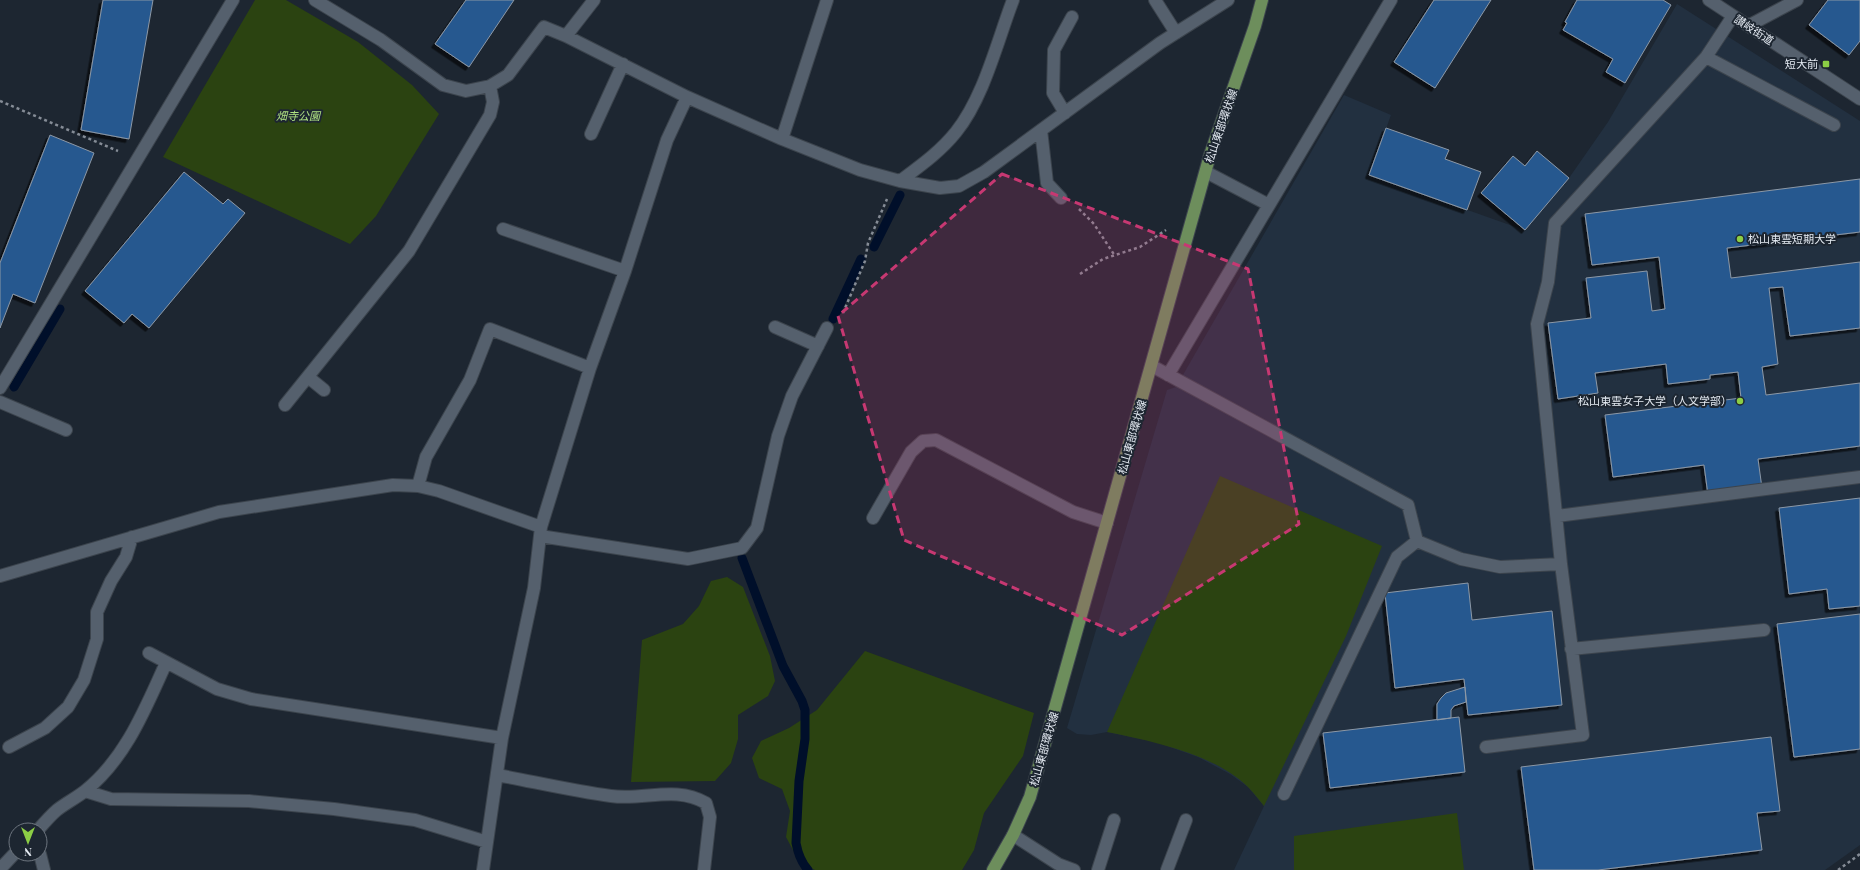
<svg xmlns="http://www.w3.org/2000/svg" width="1860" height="870" font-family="'Playfair Display','Noto Sans JP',serif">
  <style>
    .built { fill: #223040 }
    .green { fill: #2b4311 }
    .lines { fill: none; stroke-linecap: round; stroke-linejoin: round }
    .stream { stroke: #000f2a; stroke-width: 9 }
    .building { fill: #27588f; stroke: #8c98a6; filter: url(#shadow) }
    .minor-casing { stroke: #3c444d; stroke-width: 14 }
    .major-casing { stroke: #3c444d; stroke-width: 14 }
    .path { stroke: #858c96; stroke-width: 2.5; stroke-dasharray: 3 3; stroke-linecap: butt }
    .minor { stroke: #55606d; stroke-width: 12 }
    .major { stroke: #6d8e5c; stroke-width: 12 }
    .marked { fill: #c73872; fill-opacity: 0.2; stroke: #c73872; stroke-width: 3; stroke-dasharray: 8 5; stroke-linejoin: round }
    .poi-dot { fill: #8cce45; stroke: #1d2631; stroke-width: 1.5 }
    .labels { text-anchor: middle; stroke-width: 4; stroke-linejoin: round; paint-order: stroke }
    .street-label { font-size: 11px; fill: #e5ebf3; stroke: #1d2631 }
    .poi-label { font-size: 11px; fill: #e5ebf3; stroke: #1d2631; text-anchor: end }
    .park-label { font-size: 11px; font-style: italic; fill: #afe182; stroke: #1d2631 }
  </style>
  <defs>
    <filter id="shadow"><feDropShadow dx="-3.5" dy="3.5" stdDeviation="0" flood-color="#0009"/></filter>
  </defs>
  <rect width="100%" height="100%" fill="#1d2631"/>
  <path class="built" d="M1677,4l183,117v724l-35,25h-591l30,-64 -16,-19 -18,-13 -32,-17 -42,-15 -49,-10 -16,3 -14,-1 -10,-6 100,-338 9,-3 168,-292 47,20 -22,60 155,55 45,-52 39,-56z"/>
  <path class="green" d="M255,0h31l72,42 54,43 27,29 -63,102 -26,28 -187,-87z
    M1220,476l162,70 -36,90 -82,170c-5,-6 -10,-13 -16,-19 -34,-33 -96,-46 -141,-55z
    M727,577l16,10 27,69 5,25 -7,15 -30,19v24l-7,24 -16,18 -84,1 11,-142 41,-16 16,-18 12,-25z
    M865,651l169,62 -11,43 -39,57 -10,37 -12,20h-147l-6,-3 -15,-15 -8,-15 4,-26 -8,-22 -23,-11 -7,-20 9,-17 28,-13 28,-18z
    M1457,813l7,57h-170v-34z"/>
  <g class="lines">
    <path class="stream" d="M874,247l26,-52
      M833,319l28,-60
      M14,387l46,-78
      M742,558l41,108 19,35 3,9v29l-6,42 -3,62c2,11 5,19 12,27"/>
  </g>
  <path class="building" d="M103,0h50l-24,139 -48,-9z
    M466,0h48l-45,67 -34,-23z
    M1434,0h57l-56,88 -41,-26z
    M1577,0h86l8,5 -46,78 -19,-11 7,-13 -50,-29 4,-7 -2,-1z
    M1828,0h32v41l-11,14 -40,-30z
    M1386,128l63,22 -4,9 36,13 -14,38 -98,-35z
    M50,135l44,18 -59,150 -22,-9 -13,34v-65z
    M1537,151l32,27 -44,52 -44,-37 32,-37 12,10z
    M184,172l39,32 5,-5 17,14 -96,115 -17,-14 -8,9 -39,-32z
    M1860,179v53l-133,16 4,30 129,-16v66l-70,8 -7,-49 -14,1 9,76 -16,3 4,28 94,-12v63l-102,13 4,29 -54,7 -4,-30 -91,12 -8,-62 136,-17 -3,-26 -28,3v4l-42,5 -2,-20 -71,9 3,20 -40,6 -10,-76 43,-5 -5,-40 61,-7 5,40 13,-2 -6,-52 -67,8 -7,-51z
    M1860,498v108l-31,3 -2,-20 -38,5 -10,-86z
    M1468,583l4,37 80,-9 10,94 -94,10 -4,-36 -69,9 -10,-95z
    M1860,614v135l-66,8 -17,-133z
    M1465,687l1,15 -12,4 -3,4v8l-14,2v-16l4,-6 5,-5z
    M1459,717l6,55 -135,16 -7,-55z
    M1771,737l9,74 -23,2 5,37 -164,20h-64l-13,-103z"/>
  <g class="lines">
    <defs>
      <path id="minor" d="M315,0l66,40 62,45 23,6 24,-5 18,-11 36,-48 22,9 121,61 95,42 78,31 40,11 40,7 19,-2 25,-14 176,-129 68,-43
        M1155,0l21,33
        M1709,0l151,99
        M1748,26l49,-26
        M566,36l28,-36
        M1706,57l128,68
        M1065,113l-12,-20 1,-43 18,-33
        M1041,130l6,53 14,15
        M591,134l32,-70
        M782,139l45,-139
        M1206,172l63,33
        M900,181c20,-15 40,-29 56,-49 28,-35 41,-90 57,-132
        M503,229l122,42
        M775,327l43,19
        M1152,366l256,139 9,36 44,18 39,8 61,-3
        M1168,375l223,-375
        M308,377l16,13
        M0,388l233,-388
        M0,402l66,28
        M285,405l124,-154 81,-136 3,-13 -3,-16
        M418,486l8,-29 44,-77 20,-51 100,39
        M1557,516l303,-39
        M873,518l38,-66 12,-11 13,-1 137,72 34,11
        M540,536l148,23 54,-11 15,-20 21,-92 14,-40 35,-68
        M0,576l219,-64 174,-27 25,1 21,5 102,36
        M1571,649l193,-19
        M149,653l68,36 34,10 251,39
        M9,747l36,-19 23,-21 16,-27 13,-41v-27l14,-31 15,-24 6,-20
        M1486,747l97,-12 -22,-171 -24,-240 11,-42 7,-59 151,-166 27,-41
        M497,775c38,7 76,16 114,21 33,5 64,-11 95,7l4,14 -6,53
        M85,791l26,8 138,2 85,8 81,11 72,22
        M1284,794l113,-237 20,-16
        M38,830c6,-7 12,-14 19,-20 9,-7 19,-12 28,-19 41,-33 60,-82 81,-128
        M1013,835l45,29 16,6
        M40,854l4,16
        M0,869l16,-17
        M483,870l19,-132 32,-150 7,-61 49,-159 35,-97 42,-131 20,-43
        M1098,870l16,-50
        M1167,870l19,-50"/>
      <path id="major" d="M993,870l20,-35 17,-38 180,-642 45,-129 7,-26"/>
    </defs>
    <use href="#minor" class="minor-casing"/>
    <use href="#major" class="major-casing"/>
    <path class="path" d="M0,101l118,50
      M1079,209l15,15 21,32
      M1080,274l23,-15 37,-12 26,-17
      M843,313l22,-52 3,-18 19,-44
      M1838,870l22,-16"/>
    <use href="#minor" class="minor"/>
    <use href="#major" class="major"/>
  </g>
  <path class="marked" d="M1002,174l246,95 51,255 -177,111 -218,-95 -66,-224z"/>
  <g class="poi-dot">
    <rect x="1822" y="60" width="8" height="8" rx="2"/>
    <circle cx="1740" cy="239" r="4"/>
    <circle cx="1740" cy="401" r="4"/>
  </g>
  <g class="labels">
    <g class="street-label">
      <text transform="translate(1754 30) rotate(33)" y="4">讃岐街道</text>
      <text transform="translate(1221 126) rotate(-71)" y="4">松山東部環状線</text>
      <text transform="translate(1132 437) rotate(-74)" y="4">松山東部環状線</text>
      <text transform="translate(1044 749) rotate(-74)" y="4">松山東部環状線</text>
    </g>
    <g class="poi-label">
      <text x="1818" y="68">短大前</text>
      <text x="1748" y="243" text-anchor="start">松山東雲短期大学</text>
      <text x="1732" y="405">松山東雲女子大学（人文学部）</text>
    </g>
    <g class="park-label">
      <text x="298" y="120">畑寺公園</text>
    </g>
  </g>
  <g transform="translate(28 842) rotate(180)"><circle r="19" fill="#1d2631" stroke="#6d757f"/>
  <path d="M0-3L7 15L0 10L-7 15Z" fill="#8cce45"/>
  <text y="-6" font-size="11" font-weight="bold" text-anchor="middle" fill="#e5ebf3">N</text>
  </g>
</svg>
